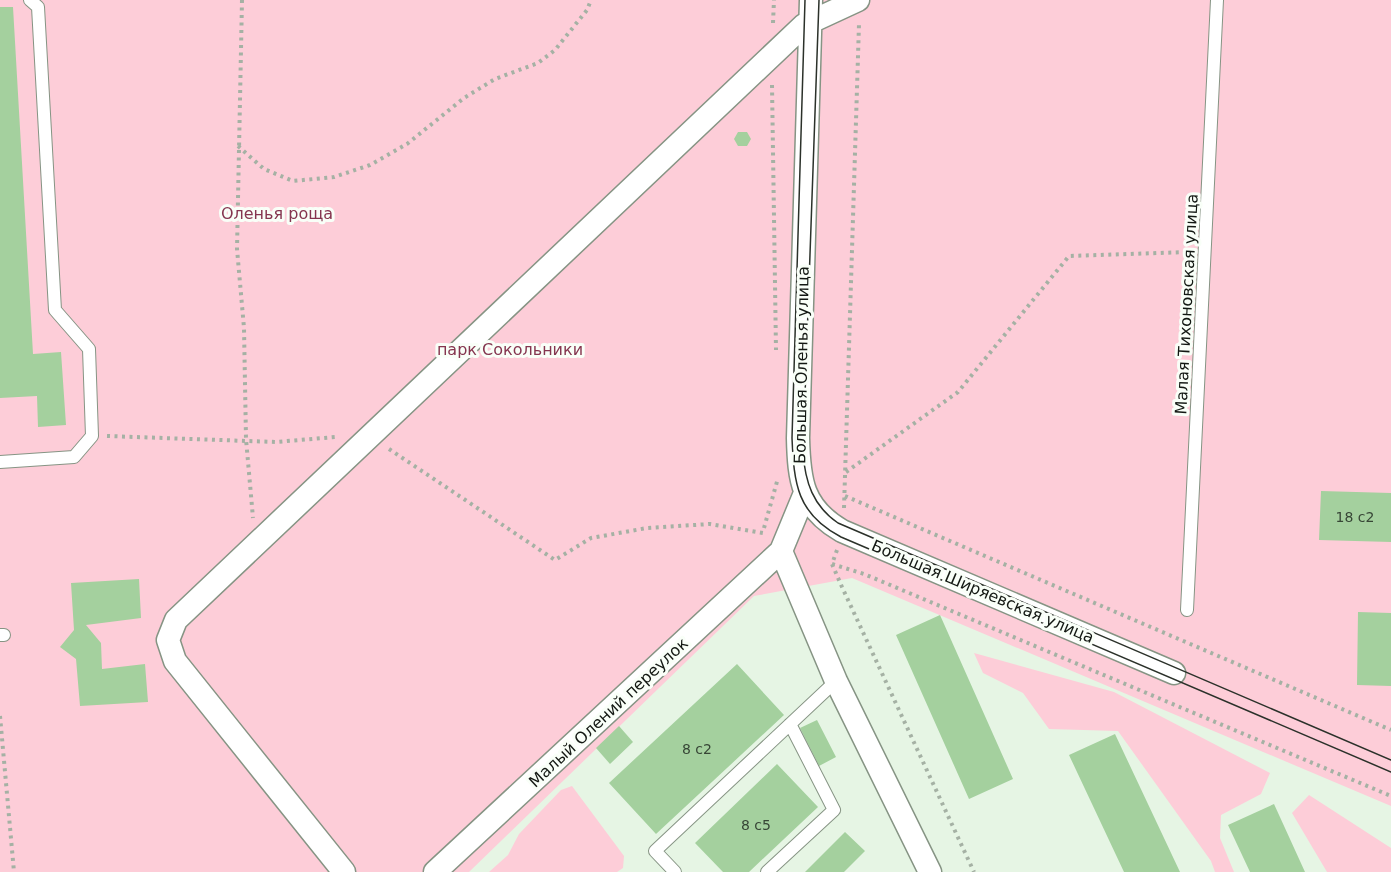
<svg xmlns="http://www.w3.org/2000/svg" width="1391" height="872" font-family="'DejaVu Sans',sans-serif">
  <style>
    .green { fill: #fdcdd8 }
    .building { fill: #a4d09e }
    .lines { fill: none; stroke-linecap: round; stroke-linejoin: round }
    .service-casing { stroke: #869484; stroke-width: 14 }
    .minor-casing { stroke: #869484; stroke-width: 25 }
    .path { stroke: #a5b1a4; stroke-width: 4; stroke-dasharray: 3 4.5; stroke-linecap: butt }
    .service { stroke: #fff; stroke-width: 12 }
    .minor { stroke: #fff; stroke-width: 22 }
    .tram { stroke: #2b312a; stroke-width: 1.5 }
    .labels { text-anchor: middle; stroke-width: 6; stroke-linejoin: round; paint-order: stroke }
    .number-label { font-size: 14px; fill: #374636 }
    .park-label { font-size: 16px; fill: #85354f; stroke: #f9fff8 }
    .street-label { font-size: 16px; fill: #131813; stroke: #f9fff8 }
  </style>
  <rect width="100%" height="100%" fill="#e6f5e4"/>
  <path class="green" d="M0,0h1391v806l-539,-228 -98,18 -285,276h-469z
    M974,653l140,39 156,81 -9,21 -40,21 -1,23 14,34h-19l-4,-11 -93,-130 -69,-2 -26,-36 -40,-20z
    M572,786l52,70 -1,12 -6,4h-128l19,-17 11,-21 42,-44z
    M1309,795l82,53v24h-64l-35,-59z"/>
  <path class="building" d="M0,7h13l20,347 28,-2 5,73 -28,2 -1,-31 -37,2z
    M738,132h9l4,7 -4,7h-9l-4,-7z
    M1321,491l70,2v49l-72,-2z
    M139,579l2,39 -55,7 15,18 1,26 43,-5 3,38 -68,4 -4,-47 -16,-12 14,-17 -3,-47z
    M1358,612l33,1v73l-34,-1z
    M940,615l73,164 -44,20 -73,-164z
    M737,664l47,51 -128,119 -47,-51z
    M817,720l19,37 -17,9 -19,-38z
    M619,726l14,16 -23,22 -14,-16z
    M1115,734l65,138h-56l-55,-117z
    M777,764l41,43 -69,65h-26l-28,-29z
    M1274,804l31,68h-55l-22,-47z
    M845,832l20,19 -21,21h-39z"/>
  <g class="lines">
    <defs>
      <path id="service" d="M0,462l74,-5 18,-21 -3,-87 -34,-39 -17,-303 -8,-7
        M1187,610l30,-610
        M0,635h4
        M675,872l-20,-21 181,-170
        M767,872l67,-62 -44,-86"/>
      <path id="minor" d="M811,0l-13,438c1,42 4,70 44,93l332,142
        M805,493l-24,58 55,130 94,191
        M344,872l-169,-211 -7,-21 8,-20 628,-595 54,-25
        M435,872l346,-321"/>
    </defs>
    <use href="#service" class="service-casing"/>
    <use href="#minor" class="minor-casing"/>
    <path class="path" d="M242,0l-5,249 7,79 2,111 7,79
      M773,23l1,-23
      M772,85l4,265
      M238,146l26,23 29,12 41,-4 36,-12 37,-21 57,-46 31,-19 43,-16 17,-13 32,-40 4,-10
      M107,436l169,6 60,-5
      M389,449l166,111 36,-22 56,-10 63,-4 53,9
      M846,472l112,-80 111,-136 121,-4
      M845,496l546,234
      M844,508l15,-484
      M764,528l14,-50
      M837,550l-5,14 10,23 132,285
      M832,564l32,10 527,222
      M0,716l14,156"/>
    <use href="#service" class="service"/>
    <use href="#minor" class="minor"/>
    <path class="tram" d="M805,0l-13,438c2,46 5,76 49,99l550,235
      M819,0l-16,452c2,30 10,54 35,71l553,237"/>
  </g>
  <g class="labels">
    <g class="number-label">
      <text x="1355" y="522">18 с2</text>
      <text x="697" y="754">8 с2</text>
      <text x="756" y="830">8 с5</text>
    </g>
    <g class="park-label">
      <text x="277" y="219">Оленья роща</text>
      <text x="510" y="355">парк Сокольники</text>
    </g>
    <g class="street-label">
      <text transform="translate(1186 304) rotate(-87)" y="6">Малая Тихоновская улица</text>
      <text transform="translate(801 365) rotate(-89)" y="6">Большая Оленья улица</text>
      <text transform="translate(983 591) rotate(23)" y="6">Большая Ширяевская улица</text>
      <text transform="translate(608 712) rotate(-43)" y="6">Малый Олений переулок</text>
    </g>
  </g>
</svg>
